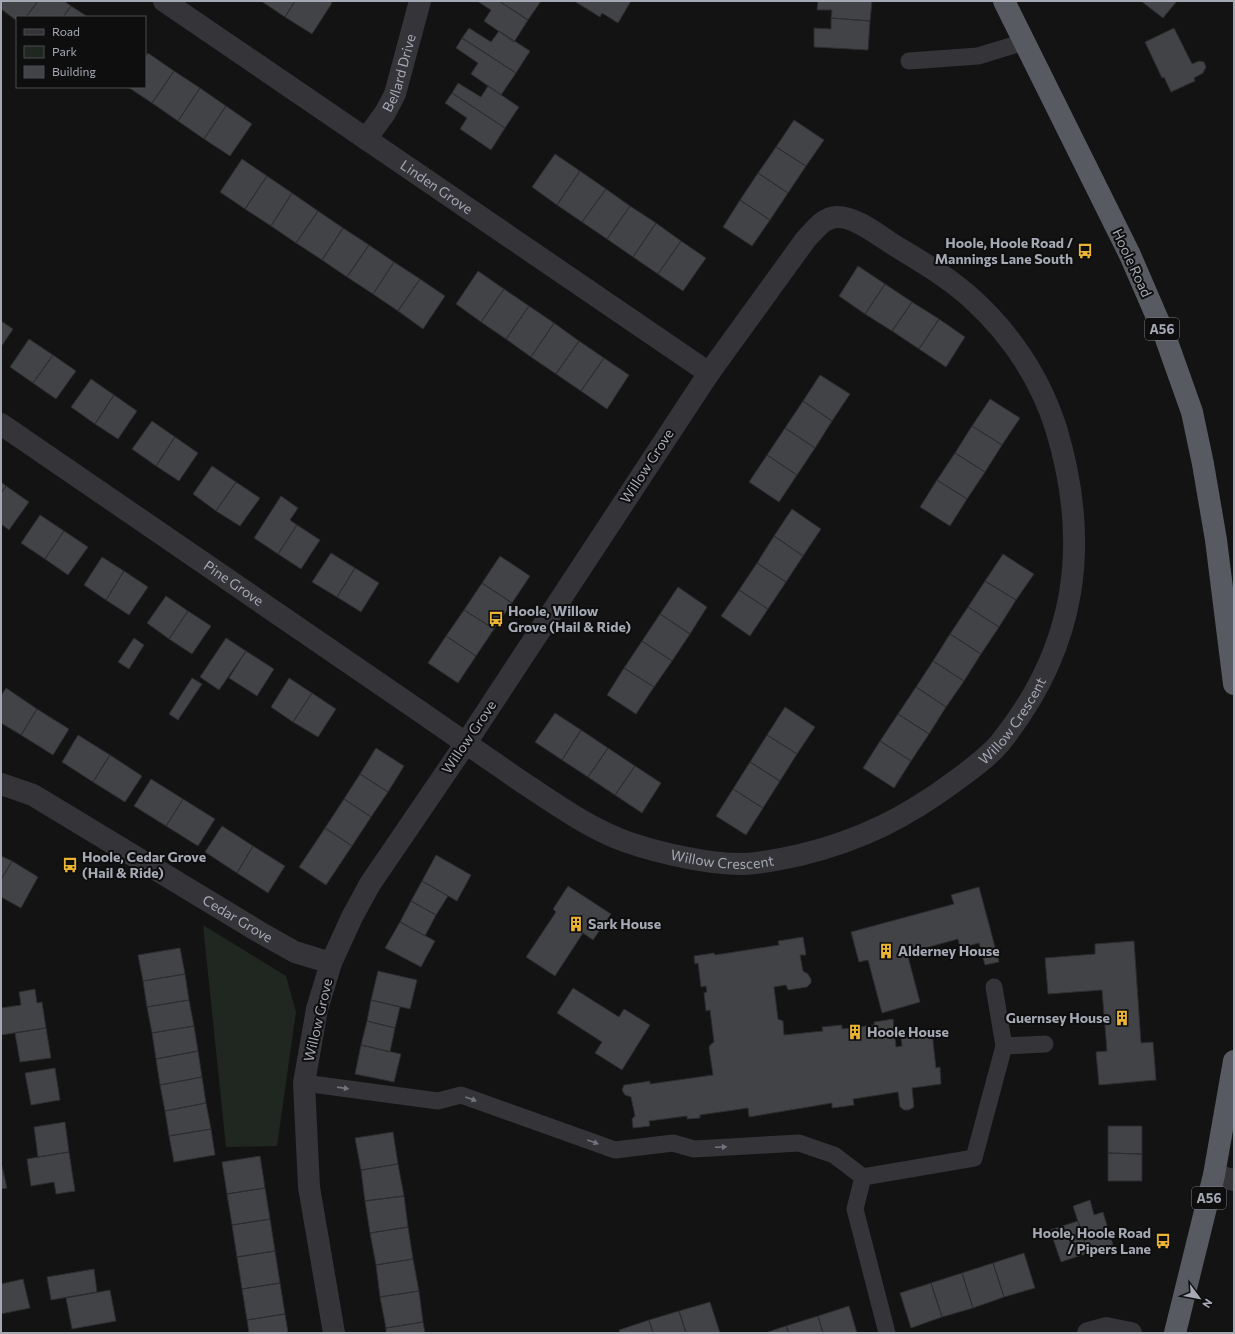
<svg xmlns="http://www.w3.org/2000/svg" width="1235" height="1334" font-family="Commissioner,sans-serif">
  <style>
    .green { fill: #1f2720 }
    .building { fill: #424347; stroke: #2d2d30 }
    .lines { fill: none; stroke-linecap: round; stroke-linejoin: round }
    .service { stroke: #343439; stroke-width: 17 }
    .minor { stroke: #343439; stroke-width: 22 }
    .trunk { stroke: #585a61; stroke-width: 22 }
    .oneway { fill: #72747d }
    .labels { text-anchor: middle; stroke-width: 4; stroke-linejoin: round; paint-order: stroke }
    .shield { fill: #0e0e0f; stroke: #787a82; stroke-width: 1 }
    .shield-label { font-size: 13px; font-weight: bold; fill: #a5a9b4 }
    .street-label { font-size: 14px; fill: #a5a9b4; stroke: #0e0e0f }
    .poi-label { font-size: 14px; font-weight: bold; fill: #a5a9b4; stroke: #0e0e0f; text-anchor: start }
  </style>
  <rect width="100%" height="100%" fill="#131314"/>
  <path class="green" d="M203,925l83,51 10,36 -19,134 -51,1z"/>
  <path class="building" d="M1,1h37l-12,16h-9v4l-16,-12z
    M38,1h26l7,5 -8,11h-37z
    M261,1h34l-10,16z
    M295,1h35l2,2 -20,31 -27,-17z
    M477,1h22l29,19 -14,22 -30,-21 7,-11z
    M499,1h42l-13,19z
    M574,1h57l-13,22 -16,-10 -2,4z
    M818,1h54l-2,20 -39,-3 1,-8h-15z
    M1141,1h36l-14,17z
    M71,6l17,11h-25z
    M831,18l39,3 -2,29 -54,-3v-19l17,1z
    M469,28l22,14 8,-11 31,20 -14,22 -54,-35z
    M1174,28l18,36 7,-3 5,1 2,5 -3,6 -9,5 1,3 -24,11 -7,-15 -2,1 -17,-36z
    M462,38l54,35 -15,22 -30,-21 7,-11 -22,-15z
    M148,53l26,18 -22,32 -24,-16h17v-30z
    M174,71l26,17 -22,33 -26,-18z
    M458,83l23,14 7,-11 31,21 -14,21 -53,-35z
    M200,88l26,18 -22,33 -26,-18z
    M452,93l53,35 -14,22 -31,-21 7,-11 -22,-15z
    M226,106l26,18 -22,32 -26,-17z
    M794,120l30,20 -18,26 -30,-19z
    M776,147l30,19 -18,27 -30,-20z
    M555,154l25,17 -23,34 -25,-18z
    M242,159l25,17 -22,33 -25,-17z
    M580,171l26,18 -24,33 -25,-17z
    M758,173l30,20 -18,27 -30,-20z
    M267,176l25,17 -21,33 -26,-17z
    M606,189l24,17 -23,33 -25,-17z
    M292,193l26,18 -22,32 -25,-17z
    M740,200l30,20 -18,26 -29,-19z
    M630,206l26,17 -23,34 -26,-18z
    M318,211l25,17 -21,32 -26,-17z
    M656,223l25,18 -23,33 -25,-17z
    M343,228l26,17 -22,32 -25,-17z
    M681,241l25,17 -23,33 -25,-17z
    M369,245l25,17 -21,32 -26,-17z
    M394,262l26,17 -22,32 -25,-17z
    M858,266l27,18 -20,30 -26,-18z
    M478,271l26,18 -23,33 -25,-18z
    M420,279l25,17 -22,33 -25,-18z
    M885,284l27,18 -20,29 -27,-17z
    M504,289l25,17 -23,33 -25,-17z
    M912,302l27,17 -20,30 -27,-18z
    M529,306l25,17 -23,34 -25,-18z
    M939,319l26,18 -19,30 -27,-18z
    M1,321l12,8 -12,18z
    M554,323l25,18 -23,33 -25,-17z
    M29,339l24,16 -20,28 -23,-16z
    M579,341l25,17 -23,33 -25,-17z
    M53,355l23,16 -20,28 -23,-16z
    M604,358l25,17 -22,34 -26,-18z
    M820,375l30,19 -18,27 -29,-20z
    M91,379l23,16 -19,29 -24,-17z
    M114,395l23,16 -19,28 -23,-15z
    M990,399l30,19 -18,27 -30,-19z
    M803,401l29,20 -17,27 -30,-20z
    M152,421l23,16 -19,29 -24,-17z
    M972,426l30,19 -17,27 -30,-19z
    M785,428l30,20 -18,27 -30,-20z
    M175,437l23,16 -19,28 -23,-15z
    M955,453l30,19 -18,27 -30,-19z
    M767,455l30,20 -18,27 -30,-20z
    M212,466l24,16 -20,29 -23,-17z
    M937,480l30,19 -17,27 -30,-19z
    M1,482l5,4 -5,7z
    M236,482l24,16 -20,28 -24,-15z
    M6,486l23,16 -20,28 -8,-6v-31z
    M281,496l17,12 -8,12 7,5 -19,29 -24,-16z
    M792,509l29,20 -18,27 -29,-20z
    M40,515l24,16 -19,28 -24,-16z
    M297,525l23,15 -19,29 -23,-15z
    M64,531l24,16 -20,28 -23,-16z
    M774,536l29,20 -17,26 -29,-19z
    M331,553l24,15 -18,29 -25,-15z
    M1003,554l31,20 -18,26 -31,-19z
    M500,556l30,20 -18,27 -30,-20z
    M102,557l22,14 -18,29 -22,-15z
    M757,563l29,19 -18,27 -29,-19z
    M355,568l24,15 -18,29 -24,-15z
    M124,571l24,16 -19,28 -23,-15z
    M985,581l31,19 -17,27 -31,-20z
    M482,583l30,20 -18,26 -30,-19z
    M678,587l29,20 -17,27 -30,-20z
    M739,590l29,19 -18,27 -29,-20z
    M166,596l22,15 -19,28 -22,-16z
    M968,607l31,20 -18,27 -31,-20z
    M464,610l30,19 -18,27 -30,-20z
    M188,611l23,15 -19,28 -23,-15z
    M660,614l30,20 -18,27 -30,-20z
    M950,634l31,20 -17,27 -31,-20z
    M446,636l30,20 -18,27 -30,-20z
    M134,638l10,7 -15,24 -11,-7z
    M226,638l20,13 -27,39 -19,-13z
    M642,641l30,20 -18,26 -30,-19z
    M246,651l28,18 -17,27 -28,-18z
    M933,661l31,20 -18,26 -30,-20z
    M624,668l30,19 -18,27 -29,-19z
    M192,678l10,6 -24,36 -9,-6z
    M289,678l23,15 -19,29 -22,-15z
    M916,687l30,20 -17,27 -31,-20z
    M6,688l31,21 -16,26 -20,-12v-27z
    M312,693l24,16 -18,28 -25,-15z
    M785,707l30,20 -18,27 -30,-19z
    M37,709l32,20 -16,26 -32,-20z
    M555,713l26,17 -19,30 -27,-18z
    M898,714l31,20 -18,27 -31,-20z
    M581,730l27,18 -20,29 -26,-17z
    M78,735l32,20 -17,27 -31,-20z
    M767,735l30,19 -17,27 -30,-19z
    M880,741l31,20 -17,27 -31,-20z
    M376,748l28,18 -16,26 -28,-18z
    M608,748l27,18 -20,29 -27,-18z
    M110,755l32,21 -17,26 -32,-20z
    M750,762l30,19 -17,27 -30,-19z
    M635,766l26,17 -19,30 -27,-18z
    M360,774l28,18 -17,25 -27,-18z
    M151,779l32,20 -17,27 -32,-20z
    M733,789l30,19 -17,27 -30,-19z
    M183,799l32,20 -17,27 -32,-20z
    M344,799l27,18 -19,29 -27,-18z
    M222,826l31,20 -16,27 -32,-21z
    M325,828l27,18 -26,39 -27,-18z
    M253,846l32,20 -17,27 -31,-20z
    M436,855l35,20 -14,26 -35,-20z
    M1,856l11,5 -11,19z
    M12,861l26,16 -17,31 -20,-11v-17z
    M422,881l26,15 -12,19 -25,-14z
    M568,886l43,28 -18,26 -10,-7 -28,43 -29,-19 30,-45 -3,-3z
    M979,887l20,75 -14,3 -6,-22 -19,5 -2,-9 -51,14 13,49 -38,11 -14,-53 -9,2 -8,-30 103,-28 -3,-9z
    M411,901l25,14 -11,21 -25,-14z
    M400,922l35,19 -14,26 -36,-19z
    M803,937l3,18h-6l3,16 5,3 3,5v4l-4,4 -19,3 -2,-5 -12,2 4,32 5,2 1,14 39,-4 -1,-4 20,-2v4l32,-4v-3l19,-3 3,28 6,-1 -1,-10 31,-4 4,36 4,-1 1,17 -29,4 2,19 -5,3h-5l-4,-3 -2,-15 -45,7 1,6 -22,3v-5l-83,14 -1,-9 -48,7v3l-13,1v-3l-38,5 1,5 -17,2 -1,-9 3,-3 -4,-19 -6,-2 -3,-5 2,-5 26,-4v3l63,-9 -4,-27 1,-3 4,-3 -4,-32 -4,1 -2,-18 3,-1 -1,-6 -5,1 -3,-24 -3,1 -1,-8 20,-3 1,2 64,-10 -1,-4z
    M1134,941l7,102 12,-1 3,38 -57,5 -3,-33 11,-1 -5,-61 -54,4 -3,-36 50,-4v-10z
    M180,948l5,26 -42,7 -5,-26z
    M378,971l39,9 -7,29 -39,-9z
    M185,974l4,26 -42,7 -4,-26z
    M573,988l46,29 5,-8 26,16 -28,45 -27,-17 7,-11 -45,-29z
    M35,989l2,14 5,-1 4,26 -45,7v-27l20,-3 -2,-13z
    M189,1000l5,26 -42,7 -5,-26z
    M371,1000l29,7 -5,21 -28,-7z
    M367,1021l28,7 -5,24 -29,-7z
    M194,1026l4,25 -42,8 -4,-26z
    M46,1028l5,30 -31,4 -5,-29z
    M361,1045l40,9 -7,28 -39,-8z
    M198,1051l4,26 -42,8 -4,-26z
    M55,1068l5,32 -29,5 -6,-32z
    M202,1077l4,26 -41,8 -5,-26z
    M206,1103l5,26 -42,7 -4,-25z
    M65,1122l4,30 -31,5 -4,-30z
    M1108,1126h34v28l-34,-1z
    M211,1129l4,26 -41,7 -5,-26z
    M393,1132l5,32 -37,6 -6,-32z
    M69,1152l6,39 -19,3 -2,-12 -23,4 -4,-27z
    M1108,1153l34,1v27h-34z
    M260,1156l5,32 -38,6 -5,-32z
    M1,1162l6,26 -6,1z
    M398,1164l6,32 -39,5 -4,-31z
    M265,1188l5,31 -38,6 -5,-31z
    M404,1196l4,31 -38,6 -5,-32z
    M1090,1200l4,15 9,-3 10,33 -25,8 -15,-47z
    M270,1219l5,32 -38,6 -5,-32z
    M1078,1221l10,32 -27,9 -11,-32z
    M408,1227l5,32 -37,6 -6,-32z
    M275,1251l5,32 -38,6 -5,-32z
    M1024,1253l11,35 -31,9 -11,-34z
    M413,1259l6,32 -39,6 -4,-32z
    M993,1263l11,34 -31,11 -11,-35z
    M94,1269l3,23 -46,8 -4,-23z
    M962,1273l11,35 -31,9 -11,-34z
    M23,1279l7,29 -29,6v-30z
    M280,1283l5,31 -38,6 -5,-31z
    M931,1283l11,34 -31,11 -11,-35z
    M110,1290l6,31 -44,8 -6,-31z
    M419,1291l4,31 -37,6 -6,-31z
    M710,1302l10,31h-34l-7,-22z
    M849,1306l8,27h-34l-5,-17z
    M679,1311l7,22h-33l-4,-13z
    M285,1314l3,19h-39l-2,-13z
    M818,1316l5,17h-34l-3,-7z
    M649,1320l4,13h-33l-1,-3z
    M423,1322l2,11h-39v-5z
    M786,1326l3,7h-24z"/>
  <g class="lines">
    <path class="service" d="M909,61l69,-5 46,-14
      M1004,1046l41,-2
      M304,1083l134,18 23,-6 154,55 58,-7 21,6 105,-6 35,12 29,22 111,-19 30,-112 -10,-59
      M863,1177l-8,32 32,124"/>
    <g class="minor">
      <path id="s1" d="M164,1l545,372"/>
      <path id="s2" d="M366,139l19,-26 10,-19 25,-93"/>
      <path id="s3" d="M1,424c138,94 276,189 414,284 36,25 71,49 107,74 34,22 66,46 105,60 32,11 84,23 118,22 18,-1 37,-5 55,-9 62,-15 107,-38 158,-76 15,-11 30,-22 42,-36 77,-96 91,-199 56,-315 -16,-50 -46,-95 -86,-131 -22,-20 -50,-36 -76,-52 -16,-10 -39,-29 -58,-28 -13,1 -21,13 -30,22l-97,134 -243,370 -96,141 -18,33 -21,46 -14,46 -13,74 5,104 25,146"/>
      <path id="s4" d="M1,784l32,11 228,138 34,19 36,11"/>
      <path d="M1214,1175l20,5"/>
      <path d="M1088,1333l18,-5 25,5"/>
    </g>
    <path class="trunk" d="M1004,1l126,254 35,81 27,76 11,52 13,76 18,144
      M1175,1333l39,-158 20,-114"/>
  </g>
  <defs><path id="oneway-solid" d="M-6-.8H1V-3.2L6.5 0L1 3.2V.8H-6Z"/></defs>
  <g class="oneway">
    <use href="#oneway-solid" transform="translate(343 1088) rotate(8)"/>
    <use href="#oneway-solid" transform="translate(471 1099) rotate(20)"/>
    <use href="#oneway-solid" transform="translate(593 1142) rotate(20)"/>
    <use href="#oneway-solid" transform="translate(721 1147) rotate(-3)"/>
  </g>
  <defs>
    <symbol id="bus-bare" viewBox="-9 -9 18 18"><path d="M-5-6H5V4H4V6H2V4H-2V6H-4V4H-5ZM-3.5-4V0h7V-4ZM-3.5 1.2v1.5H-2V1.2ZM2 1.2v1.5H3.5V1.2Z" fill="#ebb433" stroke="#0e0e0f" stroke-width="2.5" paint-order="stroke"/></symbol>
    <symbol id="building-bare" viewBox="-9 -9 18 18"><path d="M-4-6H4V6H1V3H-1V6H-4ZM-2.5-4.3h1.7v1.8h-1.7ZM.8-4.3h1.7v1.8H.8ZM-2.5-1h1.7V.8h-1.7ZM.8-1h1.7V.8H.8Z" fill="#ebb433" stroke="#0e0e0f" stroke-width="2.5" paint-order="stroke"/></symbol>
  </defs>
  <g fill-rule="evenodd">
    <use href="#bus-bare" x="1074" y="240" width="22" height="22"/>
    <use href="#bus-bare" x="485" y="608" width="22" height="22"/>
    <use href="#bus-bare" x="59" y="854" width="22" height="22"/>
    <use href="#building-bare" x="565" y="913" width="22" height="22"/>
    <use href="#building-bare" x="875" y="940" width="22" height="22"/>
    <use href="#building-bare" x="1111" y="1007" width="22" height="22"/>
    <use href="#building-bare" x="844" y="1021" width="22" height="22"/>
    <use href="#bus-bare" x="1152" y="1230" width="22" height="22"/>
  </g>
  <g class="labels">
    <g class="shield">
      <rect x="1145" y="318" width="34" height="22" rx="3"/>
      <rect x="1192" y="1187" width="34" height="22" rx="3"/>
    </g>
    <g class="shield-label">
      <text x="1162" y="334">A56</text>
      <text x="1209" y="1203">A56</text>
    </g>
    <g class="street-label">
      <text dy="5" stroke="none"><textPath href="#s2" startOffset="75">Bellard Drive</textPath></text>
      <text dy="5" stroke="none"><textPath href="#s1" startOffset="330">Linden Grove</textPath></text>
      <text transform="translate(1132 263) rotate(65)" y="5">Hoole Road</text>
      <text transform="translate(647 466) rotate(-57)" y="5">Willow Grove</text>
      <text dy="5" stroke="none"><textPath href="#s3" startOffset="282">Pine Grove</textPath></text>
      <text dy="5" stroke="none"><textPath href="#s3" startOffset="1187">Willow Crescent</textPath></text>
      <text transform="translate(469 737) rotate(-56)" y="5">Willow Grove</text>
      <text dy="5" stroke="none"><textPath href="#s3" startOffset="851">Willow Crescent</textPath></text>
      <text dy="5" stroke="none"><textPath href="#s4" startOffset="273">Cedar Grove</textPath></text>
      <text transform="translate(318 1020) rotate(-77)" y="5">Willow Grove</text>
    </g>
    <g class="poi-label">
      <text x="1073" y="248" text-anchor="end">Hoole, Hoole Road /<tspan x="1073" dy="16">Mannings Lane South</tspan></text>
      <text x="508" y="616">Hoole, Willow<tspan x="508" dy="16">Grove (Hail &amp; Ride)</tspan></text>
      <text x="82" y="862">Hoole, Cedar Grove<tspan x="82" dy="16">(Hail &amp; Ride)</tspan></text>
      <text x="588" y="929">Sark House</text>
      <text x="898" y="956">Alderney House</text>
      <text x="1110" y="1023" text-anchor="end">Guernsey House</text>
      <text x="867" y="1037">Hoole House</text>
      <text x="1151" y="1238" text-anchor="end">Hoole, Hoole Road<tspan x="1151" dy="16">/ Pipers Lane</tspan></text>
    </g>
  </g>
  <rect width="1235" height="1334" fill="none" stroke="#a5a9b4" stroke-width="4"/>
  <rect x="16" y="16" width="130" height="72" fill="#0e0e0f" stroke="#4a4c51"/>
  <rect x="24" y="29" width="20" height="6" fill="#343439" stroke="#4a4c51"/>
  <text x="52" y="36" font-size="12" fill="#a5a9b4">Road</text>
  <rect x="24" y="46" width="20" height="12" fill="#1f2720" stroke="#4a4c51"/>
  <text x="52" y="56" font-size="12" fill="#a5a9b4">Park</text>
  <rect x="24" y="66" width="20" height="12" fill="#424347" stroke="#4a4c51"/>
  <text x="52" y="76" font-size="12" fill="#a5a9b4">Building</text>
  <g transform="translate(1199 1298) rotate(122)" stroke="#0e0e0f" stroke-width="3" paint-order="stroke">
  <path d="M0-3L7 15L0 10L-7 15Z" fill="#a5a9b4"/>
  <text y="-6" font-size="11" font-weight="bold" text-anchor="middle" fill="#a5a9b4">N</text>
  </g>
</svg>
